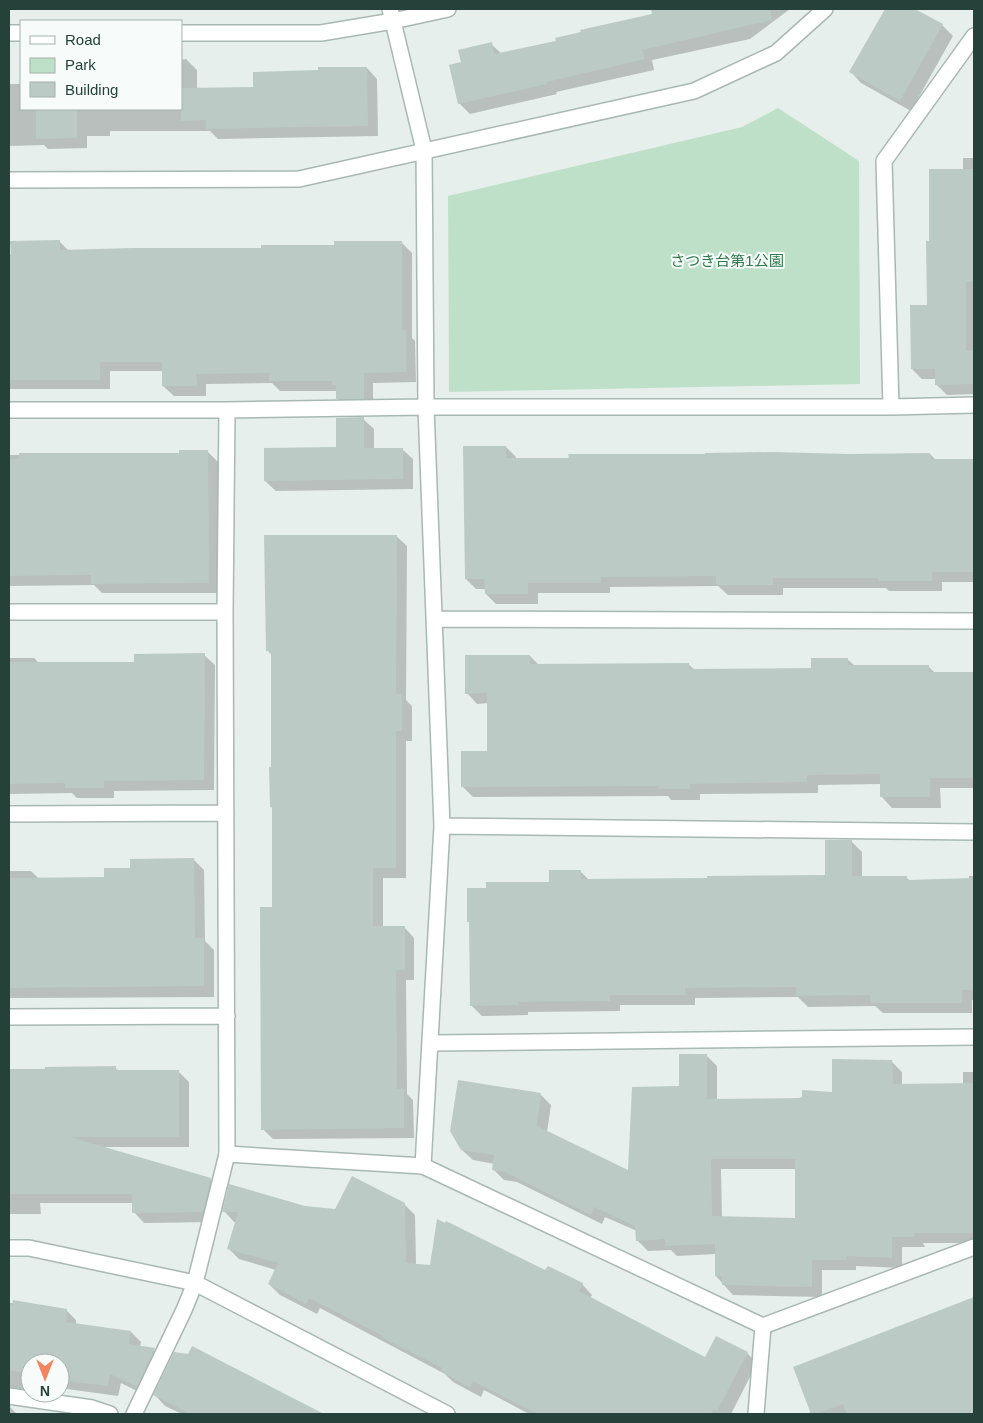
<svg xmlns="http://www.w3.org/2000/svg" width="983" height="1423" font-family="Helvetica,'Noto Sans JP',sans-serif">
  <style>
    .green { fill: #bfe0c8 }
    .shadow { fill: #0003; fill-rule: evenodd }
    .building { fill: #bbcac4; fill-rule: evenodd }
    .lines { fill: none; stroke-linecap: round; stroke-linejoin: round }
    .pedestrian-casing { stroke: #a8b8b2; stroke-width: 18 }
    .minor-casing { stroke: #a8b8b2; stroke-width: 18 }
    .tertiary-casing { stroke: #a8b8b2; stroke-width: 18 }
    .pedestrian { stroke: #fff; stroke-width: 15 }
    .minor { stroke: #fff; stroke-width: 15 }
    .tertiary { stroke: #fff; stroke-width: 15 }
    .labels { text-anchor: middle; stroke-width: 4; stroke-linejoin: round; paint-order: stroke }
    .park-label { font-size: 15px; fill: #2d7a4b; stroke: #f7fbf9 }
  </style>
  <rect width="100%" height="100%" fill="#e6efeb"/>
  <path class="green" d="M778,108l81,53 1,223 -411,8 -1,-196 294,-69z"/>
  <path class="shadow" d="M652,9h138l-40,30 -98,21 2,10 -98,22 1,2 -87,20 -11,-11 4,-40 28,-19 11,10 55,-13 96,-27z
    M886,9h27l29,16 11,11 -42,75 -50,-28 -10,-11z
    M186,59l11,11v19l57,-1 113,-20 10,11 1,57 -160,3 -8,-8h-100v5h-23v12l-39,1 -4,-4 -35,1v-63l1,1h11v25h160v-49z
    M963,158h11v236l-27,1 -11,-11v-5h-14l-10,-10 16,-63 2,-64 33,-72z
    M59,241l10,10 193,-2 139,-7 11,11v85l3,3 1,41 -43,1v25l-26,1 -10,-11v-7h-57l-8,-8 -66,1v12h-32l-11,-10v-15h-53v18h-101v-134z
    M363,419l11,10v20h28l11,10v30l-137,2 -11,-10 72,-32z
    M506,447l10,10v2l414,-5 7,7 37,-1v122h-32v9h-53l-3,-3h-103v7h-55l-10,-9 -108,1v6h-72v11h-42l-10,-10v-5h-10l-10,-10z
    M207,451l11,11 1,131h-117l-8,-8 -85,1v-131l171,-1z
    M396,536l11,10 -1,154 6,6v35h-6v137h-23v50l21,-1 10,11v42h-8l1,114 6,6 1,38 -141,1 -10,-10 11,-221v-99l-3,-2 2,-151 -6,-6z
    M204,655l11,10 -1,125 -100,1v7h-37l-5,-5 -63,1v-136h25l5,5h96z
    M530,656l9,9 149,-1 7,6 118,-1 34,-10 8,7h73l8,8 38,-1v115h-34l1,20h-49l-10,-11 -1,-13 -63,1v8l-118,1v6h-29l-3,-4 -195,1 -11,-11 26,-34v-49l-11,1 -10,-11z
    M851,841l11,11v25h44l4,4 59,-2v-3h5v124h-2v13h-89l-8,-7 -67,1 -10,-10 -103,1v7h-75v6l-92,1v3l-46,1 -11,-11v-81l-2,-2 81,-39 30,-12 10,10 236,-4z
    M193,859l11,11 1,71 9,9v47l-205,1v-127h22l8,8 67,-1 25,-8z
    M706,1055l11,11v34h82l35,-7 58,-31 10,10v13h61v-13h11v171h-51l2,4h-23v21l-46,-2v4h-34v27l-89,-2 -17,-19v-22l-39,2 -6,-6 -23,1 -11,-11v-9l-32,-14 -3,7 -85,-42 -13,-2 -10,-10 1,-6 -22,-4 -11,-10 79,-55 10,10 -4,27 82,40 51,-85zM721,1169h75v50l-74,-2z
    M115,1068l4,3h59l11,11v65h-87l109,33 10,10 -8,32 -69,1 -10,-11v-9h-94l1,11h-32v-143z
    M404,1204l11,11 1,50 130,7 36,12 10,11 -2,4 116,60 41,-6 10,10 -26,51h-202l-45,-24 -3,7 -28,-15 -8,-8 -125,-66 -3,6 -37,-19 -11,-11 7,-14 -37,-11 -11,-11 8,-26h-2l-10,-11 81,-3 31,2z
    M974,1299v115h-169l7,-2 -17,-45z
    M9,1303h14l43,7 10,10v5l55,7 10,10 -1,5 14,3 11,10 -18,36 -26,-13 -3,13 -58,-8v-25h-30v21l-7,-1 -1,14 -10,4 -2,6 7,7h-8z
    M155,1395l155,13 6,6h-134l-17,-8z"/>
  <path class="building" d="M651,9h119l2,11 -130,30 3,9 -98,23v2l-89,20 -9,-39 12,-3 -3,-12 34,-8 2,12 62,-13 -1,-3 26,-6 -1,-2 72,-16z
    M885,9h30l28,15 -43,77 -51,-29z
    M318,67h49l1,59 -162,3v-9l-25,1v-33l72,-1v-15l65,-2z
    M36,109h41v29l-41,1z
    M929,169h45v112l-8,1v69l8,-1v34l-39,1v-16h-24l-1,-64h17l-1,-64h3z
    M60,240v10l73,-2h128v-3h73v-4h68v89h4v42l-42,1v26h-28v-14h-4v-4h-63v-8l-73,1 1,12h-35v-24h-62v18h-91v-123h2l-1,-16z
    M364,417v31h39v31l-139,2v-33l72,-1v-29z
    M463,446h43v12h63l-1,-4h137v-1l67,-1 77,2 81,-1 1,6h43v113h-42v9h-54v-3h-105v7h-57v-9l-115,1v6h-73v11h-43l-1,-15h-19z
    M179,450h29l1,133 -118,1v-9l-82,1v-117h10v-6h160z
    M264,535h133l-1,159h6v37h-6v137h-23v58h32v44h-9l1,119h7v39l-143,2 -1,-223h12v-100h-2l-1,-40h2v-116h-5z
    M205,653l-1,127 -100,1v7h-39v-5l-56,1v-122h125v-8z
    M465,655h65v9l159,-1v6l122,-1v-10h37v7h81v7h45v106h-44v19h-50v-23l-73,1v7l-117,2v5h-31v-3l-198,1v-36h26v-58l-22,1z
    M825,840h27v36h55v4l67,-2v112h-12v13h-91l-1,-8 -74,1v-9l-111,1v7h-75v6l-92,1v3l-48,1 -1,-84h-2v-34h19v-6h63v-12h32v9l126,-1v-2l118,-1z
    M194,858l1,80h9v48l-195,2v-110l95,-1v-9h26v-9z
    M679,1054h28v45l92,-1 3,-1v-7l30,2v-33l60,1 1,24 81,-1v150h-60l1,4h-23v21l-46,-2v4h-34v27l-90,-2v-9h-7v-32l-50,2v-7l-29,2 -1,-15 -41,-19 -3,8 -86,-43 -13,-2 2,-15 -33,-5 -11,-19 8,-51 83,13 -4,33 91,44 4,-83 47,-1zM711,1159h84v59l-83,-2z
    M116,1066v4h63v67h-109l141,41 -8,34 -71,1v-19h-123v-125h36v-2z
    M352,1176l53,27 1,60 24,2 7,-46 8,4 1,-2 99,49 3,-4 35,17 -4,8 126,66 11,-21 32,16 -31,59 -4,-2 -2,5h-174l-64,-33 -3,7 -29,-17 1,-3 -59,-30v-2l-74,-38 -3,6 -38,-20 10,-21 -51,-14 11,-37h-16l7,-28 76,22 30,3z
    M974,1297v117h-127l-4,-10 -27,10h-5l-18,-47z
    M13,1300l54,9 -1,13 65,9 -2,13 26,4 -18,39 -27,-13 -2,12 -48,-6v-17h-30v11l-21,-4v-65h3z
    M192,1346l132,68h-134l-37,-19 21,-43 14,2z"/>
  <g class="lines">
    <defs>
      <path id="pedestrian" d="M227,1154l196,12
        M134,1414l50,-104 11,-27
        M756,1414l7,-88"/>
      <path id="minor" d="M390,9l34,141 2,257 16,419 -19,340 340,160 211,-79
        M9,33h12
        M181,33h140l72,-12 55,-12
        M891,407l-7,-246 90,-125
        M9,410h218l199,-3h465l83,-2
        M9,612h216
        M435,619l539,2
        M9,814l217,-1
        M442,826l532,6
        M9,1017l218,-1
        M431,1043l543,-6
        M9,1248h20l166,35 252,131
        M195,1283l32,-129 -2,-542 2,-202
        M9,1396l83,12 18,6"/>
      <path id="tertiary" d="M9,180l290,-1 395,-88 82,-38 49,-44"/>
    </defs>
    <use href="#pedestrian" class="pedestrian-casing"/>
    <use href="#minor" class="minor-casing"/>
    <use href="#tertiary" class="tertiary-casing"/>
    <use href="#pedestrian" class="pedestrian"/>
    <use href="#minor" class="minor"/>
    <use href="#tertiary" class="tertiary"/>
  </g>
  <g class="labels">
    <g class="park-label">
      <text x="727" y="266">さつき台第1公園</text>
    </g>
  </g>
  <rect width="983" height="1423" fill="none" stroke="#24423a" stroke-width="20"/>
  <rect x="20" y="20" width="162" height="90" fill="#f7fbf9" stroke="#a3b1ad"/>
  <rect x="30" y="36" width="25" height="8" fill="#ffffff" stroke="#a3b1ad"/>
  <text x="65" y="45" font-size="15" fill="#24423a">Road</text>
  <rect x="30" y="58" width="25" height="15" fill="#bfe0c8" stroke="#a3b1ad"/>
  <text x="65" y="70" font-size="15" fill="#24423a">Park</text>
  <rect x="30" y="82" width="25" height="15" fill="#bbcac4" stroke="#a3b1ad"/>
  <text x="65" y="95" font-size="15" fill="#24423a">Building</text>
  <g transform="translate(45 1378) rotate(180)"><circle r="24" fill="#f7fbf9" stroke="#a3b1ad"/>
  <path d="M0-4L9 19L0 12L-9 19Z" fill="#f4845f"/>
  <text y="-8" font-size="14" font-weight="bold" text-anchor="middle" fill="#24423a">N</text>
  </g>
</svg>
